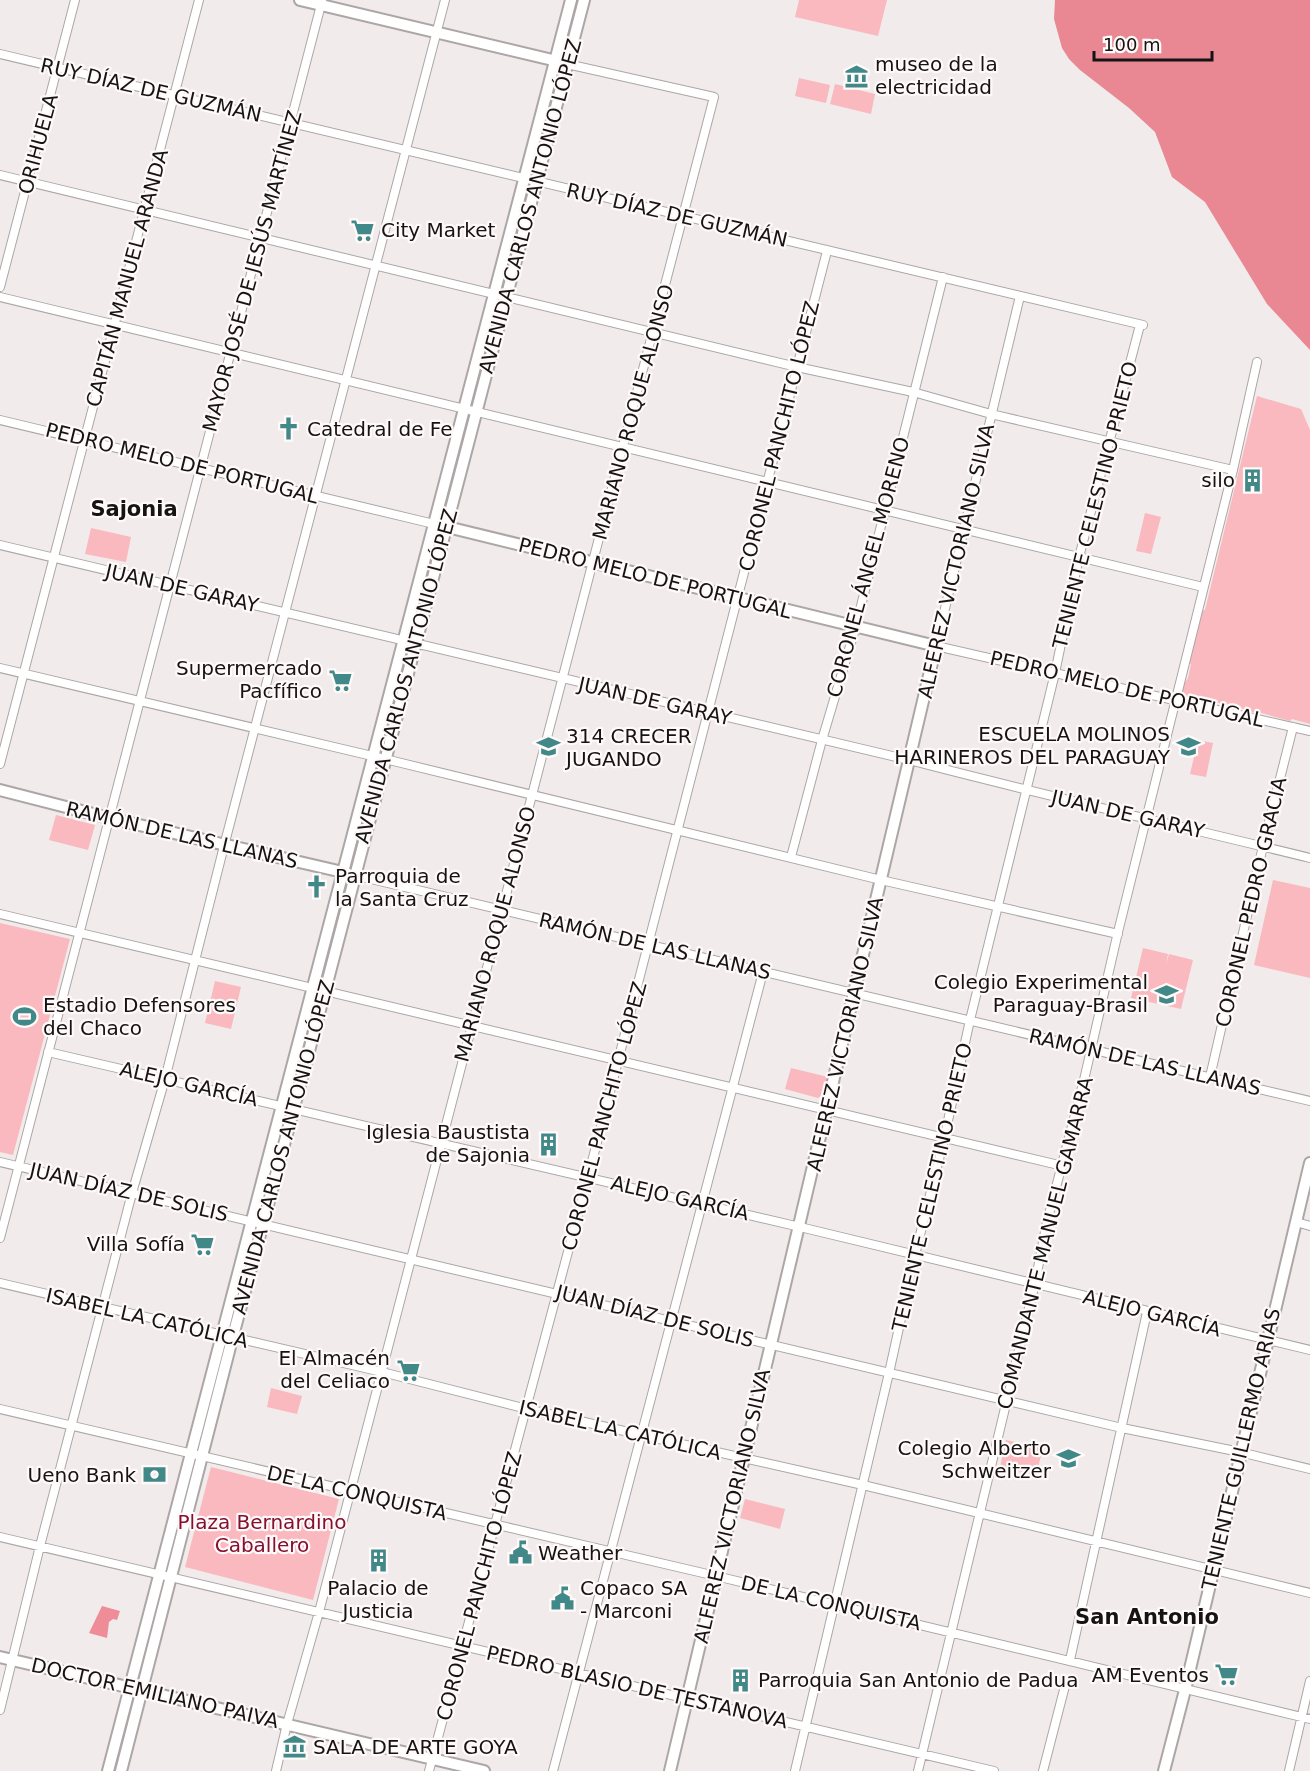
<svg xmlns="http://www.w3.org/2000/svg" width="1310" height="1771" font-family="'DejaVu Sans',sans-serif">
  <style>
    .green { fill: #f9b9be }
    .forest { fill: #ee8d97 }
    .water { fill: #e98892 }
    .lines { fill: none; stroke-linecap: round; stroke-linejoin: round }
    .street-casing { stroke: #ada6a6; stroke-width: 10 }
    .secondary-casing { stroke: #ada6a6; stroke-width: 14 }
    .street { stroke: #fff; stroke-width: 8 }
    .secondary { stroke: #fff; stroke-width: 10 }
    .labels { text-anchor: middle; stroke-width: 4.5; stroke-linejoin: round; paint-order: stroke }
    .poi-label { font-size: 20px; fill: #151313; stroke: #fff9f9; text-anchor: start }
    .street-label { font-size: 20px; fill: #151313; stroke: #fff9f9 }
    .park-label { font-size: 20px; fill: #840f2e; stroke: #fff9f9 }
    .neighbourhood-label { font-size: 21px; font-weight: bold; fill: #151313; stroke: #fff9f9 }
  </style>
  <rect width="100%" height="100%" fill="#f2ebeb"/>
  <path class="green" d="M799,0h88l-9,36 -83,-19z
    M799,78l31,7 -4,18 -31,-7z
    M835,84l40,10 -4,20 -41,-10z
    M1257,396l44,13 9,21v294l-18,-5 -2,2 -32,-9 -2,2 -8,-4 -49,-12 -9,4 -9,-1 -2,-10 9,-13 3,-14 -3,-1 11,-52 6,-1z
    M1145,513l16,4 -10,37 -15,-3z
    M91,528l40,9 -5,25 -41,-8z
    M1198,740l15,3 -7,34 -16,-3z
    M56,815l39,10 -7,25 -39,-10z
    M1273,880l37,8v90l-56,-13z
    M0,923l70,16 -57,216 -13,-3z
    M1143,948l25,6 -2,10 3,-10 24,6 -12,49 -50,-11z
    M215,981l26,6 -10,42 -26,-6z
    M791,1068l37,9 -4,17 -6,4 -33,-9z
    M271,1388l31,8 -5,18 -30,-7z
    M1006,1440l37,8 -7,27 -36,-8z
    M211,1467l128,32 -26,101 -128,-33z
    M745,1499l40,10 -5,20 -40,-11z"/>
  <path class="forest" d="M102,1606l18,5 -3,9 -4,-1 -4,3 -2,16 -18,-5z"/>
  <path class="water" d="M1055,0h255v350l-43,-46 -62,-102 -33,-25 -17,-45 -26,-24 -49,-38 -11,-11 -7,-11 -8,-29z"/>
  <g class="lines">
    <defs>
      <path id="street" d="M0,54l1143,271
        M0,175l797,192 116,25 78,22 242,56
        M0,287l75,-287
        M1020,296l-84,350 374,85
        M0,297l1203,290
        M0,420l434,104
        M0,545l909,215c133,35 267,65 401,98
        M0,668l385,91 496,121 237,54
        M0,764l199,-764
        M791,857l31,-117 34,-114 87,-349
        M354,875l956,226
        M0,914l1063,252
        M48,1052l752,175 510,123
        M1210,1077l53,-231 30,-119
        M0,1162l1122,266 118,24 70,17
        M1296,1222l14,4
        M0,1238l322,-1237
        M0,1283l382,89 145,37 336,76 447,108
        M0,1409l716,167 594,143
        M0,1537l994,234
        M1070,1660l77,-348
        M0,1710l40,-164 92,-353 33,-114 59,-233 221,-846
        M276,1771l11,-47 32,-112 395,-1515 -147,-33
        M429,1771l159,-594 239,-926
        M553,1771l210,-799
        M795,1771l94,-398 26,-118 29,-116 26,-119 85,-347 24,-116 61,-232
        M918,1771l117,-488 12,-61 37,-142 34,-148 115,-462 24,-108
        M1043,1771l23,-89
        M1289,1771l21,-90"/>
      <path id="secondary" d="M300,0l261,62
        M439,525l497,121 -266,1125
        M0,790l109,28 238,55
        M0,1657l484,114
        M108,1771l463,-1771
        M121,1771l109,-424 95,-356 259,-991
        M1164,1771l21,-81 125,-527"/>
    </defs>
    <use href="#street" class="street-casing"/>
    <use href="#secondary" class="secondary-casing"/>
    <use href="#street" class="street"/>
    <use href="#secondary" class="secondary"/>
  </g>
  <defs>
    <symbol id="museum-bare" viewBox="-9 -9 18 18"><path d="M0-6L6-3V-2H-6V-3ZM-5-1h2V3h-2ZM-1-1h2V3h-2ZM3-1h2V3H3ZM-6 4H6V6H-6Z" fill="#418988" stroke="#fff9f9" stroke-width="2.5" paint-order="stroke"/></symbol>
    <symbol id="supermarket-bare" viewBox="-9 -9 18 18"><path d="M-6-5.5h2.5l.6 2H6L4.5 2H-2.5L-4.4-4H-6ZM-1.5 3.2a1.3 1.3 0 1 0 .1 0ZM3 3.2a1.3 1.3 0 1 0 .1 0Z" fill="#418988" stroke="#fff9f9" stroke-width="2.5" paint-order="stroke"/></symbol>
    <symbol id="church-bare" viewBox="-9 -9 18 18"><path d="M-1.2-6h2.4v3.5h3.3v2.4h-3.3V6h-2.4V-.1h-3.3v-2.4h3.3Z" fill="#418988" stroke="#fff9f9" stroke-width="2.5" paint-order="stroke"/></symbol>
    <symbol id="building-bare" viewBox="-9 -9 18 18"><path d="M-4-6H4V6H1V3H-1V6H-4ZM-2.5-4.3h1.7v1.8h-1.7ZM.8-4.3h1.7v1.8H.8ZM-2.5-1h1.7V.8h-1.7ZM.8-1h1.7V.8H.8Z" fill="#418988" stroke="#fff9f9" stroke-width="2.5" paint-order="stroke"/></symbol>
    <symbol id="school-bare" viewBox="-9 -9 18 18"><path d="M0-5L7-2L0 1L-7-2ZM-4 1L0 2.5L4 1V4Q0 6-4 4Z" fill="#418988" stroke="#fff9f9" stroke-width="2.5" paint-order="stroke"/></symbol>
    <symbol id="university-bare" viewBox="-9 -9 18 18"><path d="M0-5L7-2L0 1L-7-2ZM-4 1L0 2.5L4 1V4Q0 6-4 4Z" fill="#418988" stroke="#fff9f9" stroke-width="2.5" paint-order="stroke"/></symbol>
    <symbol id="stadium-bare" viewBox="-9 -9 18 18"><path d="M0-5a6.5 5 0 1 0 0 10a6.5 5 0 1 0 0-10ZM-3.5-1.8h7v3.6h-7Z" fill="#418988" stroke="#fff9f9" stroke-width="2.5" paint-order="stroke"/></symbol>
    <symbol id="bank-bare" viewBox="-9 -9 18 18"><path d="M-6-4H6V4H-6ZM0-2.3a2.3 2.3 0 1 0 0 4.6a2.3 2.3 0 1 0 0-4.6Z" fill="#418988" stroke="#fff9f9" stroke-width="2.5" paint-order="stroke"/></symbol>
    <symbol id="civic-bare" viewBox="-9 -9 18 18"><path d="M-.6-6.5H3V-4.5H.6V-3L4-1V1h2V6H-6V1h2V-1L-.6-3ZM-1.2 2.5V6h2.4V2.5Z" fill="#418988" stroke="#fff9f9" stroke-width="2.5" paint-order="stroke"/></symbol>
  </defs>
  <g fill-rule="evenodd">
    <use href="#museum-bare" x="840" y="60" width="33" height="33"/>
    <use href="#supermarket-bare" x="346" y="214" width="33" height="33"/>
    <use href="#church-bare" x="272" y="412" width="33" height="33"/>
    <use href="#building-bare" x="1236" y="464" width="33" height="33"/>
    <use href="#supermarket-bare" x="324" y="664" width="33" height="33"/>
    <use href="#school-bare" x="1172" y="730" width="33" height="33"/>
    <use href="#school-bare" x="532" y="730" width="33" height="33"/>
    <use href="#church-bare" x="300" y="870" width="33" height="33"/>
    <use href="#university-bare" x="1150" y="978" width="33" height="33"/>
    <use href="#stadium-bare" x="8" y="1000" width="33" height="33"/>
    <use href="#building-bare" x="532" y="1128" width="33" height="33"/>
    <use href="#supermarket-bare" x="186" y="1228" width="33" height="33"/>
    <use href="#supermarket-bare" x="392" y="1354" width="33" height="33"/>
    <use href="#school-bare" x="1052" y="1442" width="33" height="33"/>
    <use href="#bank-bare" x="138" y="1458" width="33" height="33"/>
    <use href="#civic-bare" x="504" y="1536" width="33" height="33"/>
    <use href="#building-bare" x="362" y="1544" width="33" height="33"/>
    <use href="#civic-bare" x="546" y="1582" width="33" height="33"/>
    <use href="#supermarket-bare" x="1210" y="1658" width="33" height="33"/>
    <use href="#building-bare" x="724" y="1664" width="33" height="33"/>
    <use href="#museum-bare" x="278" y="1730" width="33" height="33"/>
  </g>
  <g class="labels">
    <g class="poi-label">
      <text x="875" y="71">museo de la<tspan x="875" dy="23">electricidad</tspan></text>
      <text x="381" y="237">City Market</text>
      <text x="307" y="436">Catedral de Fe</text>
      <text x="1235" y="487" text-anchor="end">silo</text>
      <text x="322" y="675" text-anchor="end">Supermercado<tspan x="322" dy="23">Pacfífico</tspan></text>
      <text x="1170" y="741" text-anchor="end">ESCUELA MOLINOS<tspan x="1170" dy="23">HARINEROS DEL PARAGUAY</tspan></text>
      <text x="566" y="743">314 CRECER<tspan x="566" dy="23">JUGANDO</tspan></text>
      <text x="335" y="883">Parroquia de<tspan x="335" dy="23">la Santa Cruz</tspan></text>
      <text x="1148" y="989" text-anchor="end">Colegio Experimental<tspan x="1148" dy="23">Paraguay-Brasil</tspan></text>
      <text x="43" y="1012">Estadio Defensores<tspan x="43" dy="23">del Chaco</tspan></text>
      <text x="530" y="1139" text-anchor="end">Iglesia Baustista<tspan x="530" dy="23">de Sajonia</tspan></text>
      <text x="185" y="1251" text-anchor="end">Villa Sofía</text>
      <text x="390" y="1365" text-anchor="end">El Almacén<tspan x="390" dy="23">del Celiaco</tspan></text>
      <text x="1051" y="1455" text-anchor="end">Colegio Alberto<tspan x="1051" dy="23">Schweitzer</tspan></text>
      <text x="136" y="1482" text-anchor="end">Ueno Bank</text>
      <text x="538" y="1560">Weather</text>
      <text x="378" y="1595" text-anchor="middle">Palacio de<tspan x="378" dy="23">Justicia</tspan></text>
      <text x="580" y="1595">Copaco SA<tspan x="580" dy="23">- Marconi</tspan></text>
      <text x="1209" y="1682" text-anchor="end">AM Eventos</text>
      <text x="758" y="1687">Parroquia San Antonio de Padua</text>
      <text x="313" y="1754">SALA DE ARTE GOYA</text>
    </g>
    <g class="street-label">
      <text transform="translate(151 90) rotate(13)" y="7">RUY DÍAZ DE GUZMÁN</text>
      <text transform="translate(38 144) rotate(-75)" y="7">ORIHUELA</text>
      <text transform="translate(530 206) rotate(-75)" y="7">AVENIDA CARLOS ANTONIO LÓPEZ</text>
      <text transform="translate(677 215) rotate(13)" y="7">RUY DÍAZ DE GUZMÁN</text>
      <text transform="translate(252 271) rotate(-75)" y="7">MAYOR JOSÉ DE JESÚS MARTÍNEZ</text>
      <text transform="translate(127 278) rotate(-75)" y="7">CAPITÁN MANUEL ARANDA</text>
      <text transform="translate(633 412) rotate(-75)" y="7">MARIANO ROQUE ALONSO</text>
      <text transform="translate(779 436) rotate(-76)" y="7">CORONEL PANCHITO LÓPEZ</text>
      <text transform="translate(182 463) rotate(14)" y="7">PEDRO MELO DE PORTUGAL</text>
      <text transform="translate(1095 505) rotate(-76)" y="7">TENIENTE CELESTINO PRIETO</text>
      <text transform="translate(956 561) rotate(-77)" y="7">ALFEREZ VICTORIANO SILVA</text>
      <text transform="translate(868 567) rotate(-75)" y="7">CORONEL ÁNGEL MORENO</text>
      <text transform="translate(655 578) rotate(14)" y="7">PEDRO MELO DE PORTUGAL</text>
      <text transform="translate(182 588) rotate(13)" y="7">JUAN DE GARAY</text>
      <text transform="translate(406 676) rotate(-75)" y="7">AVENIDA CARLOS ANTONIO LÓPEZ</text>
      <text transform="translate(1127 689) rotate(13)" y="7">PEDRO MELO DE PORTUGAL</text>
      <text transform="translate(655 701) rotate(13)" y="7">JUAN DE GARAY</text>
      <text transform="translate(1128 814) rotate(13)" y="7">JUAN DE GARAY</text>
      <text transform="translate(182 835) rotate(13)" y="7">RAMÓN DE LAS LLANAS</text>
      <text transform="translate(1251 902) rotate(-77)" y="7">CORONEL PEDRO GRACIA</text>
      <text transform="translate(495 934) rotate(-75)" y="7">MARIANO ROQUE ALONSO</text>
      <text transform="translate(655 946) rotate(13)" y="7">RAMÓN DE LAS LLANAS</text>
      <text transform="translate(845 1034) rotate(-77)" y="7">ALFEREZ VICTORIANO SILVA</text>
      <text transform="translate(1145 1062) rotate(13)" y="7">RAMÓN DE LAS LLANAS</text>
      <text transform="translate(189 1084) rotate(13)" y="7">ALEJO GARCÍA</text>
      <text transform="translate(604 1116) rotate(-75)" y="7">CORONEL PANCHITO LÓPEZ</text>
      <text transform="translate(283 1147) rotate(-75)" y="7">AVENIDA CARLOS ANTONIO LÓPEZ</text>
      <text transform="translate(932 1187) rotate(-77)" y="7">TENIENTE CELESTINO PRIETO</text>
      <text transform="translate(129 1192) rotate(13)" y="7">JUAN DÍAZ DE SOLIS</text>
      <text transform="translate(680 1198) rotate(13)" y="7">ALEJO GARCÍA</text>
      <text transform="translate(1045 1243) rotate(-76)" y="7">COMANDANTE MANUEL GAMARRA</text>
      <text transform="translate(1152 1313) rotate(14)" y="7">ALEJO GARCÍA</text>
      <text transform="translate(655 1316) rotate(14)" y="7">JUAN DÍAZ DE SOLIS</text>
      <text transform="translate(147 1318) rotate(13)" y="7">ISABEL LA CATÓLICA</text>
      <text transform="translate(620 1430) rotate(13)" y="7">ISABEL LA CATÓLICA</text>
      <text transform="translate(1241 1449) rotate(-77)" y="7">TENIENTE GUILLERMO ARIAS</text>
      <text transform="translate(357 1493) rotate(13)" y="7">DE LA CONQUISTA</text>
      <text transform="translate(732 1506) rotate(-77)" y="7">ALFEREZ VICTORIANO SILVA</text>
      <text transform="translate(479 1586) rotate(-75)" y="7">CORONEL PANCHITO LÓPEZ</text>
      <text transform="translate(831 1603) rotate(13)" y="7">DE LA CONQUISTA</text>
      <text transform="translate(637 1687) rotate(13)" y="7">PEDRO BLASIO DE TESTANOVA</text>
      <text transform="translate(155 1693) rotate(13)" y="7">DOCTOR EMILIANO PAIVA</text>
    </g>
    <g class="park-label">
      <text x="262" y="1529">Plaza Bernardino<tspan x="262" dy="23">Caballero</tspan></text>
    </g>
    <g class="neighbourhood-label">
      <text x="134" y="516">Sajonia</text>
      <text x="1147" y="1624">San Antonio</text>
    </g>
  </g>
  <path d="M1094 51v9h118v-9" fill="none" stroke="#151313" stroke-width="3"/>
  <text x="1103" y="51" font-size="18" fill="#151313" stroke="#fff9f9" stroke-width="4.5" paint-order="stroke">100 m</text>
</svg>
